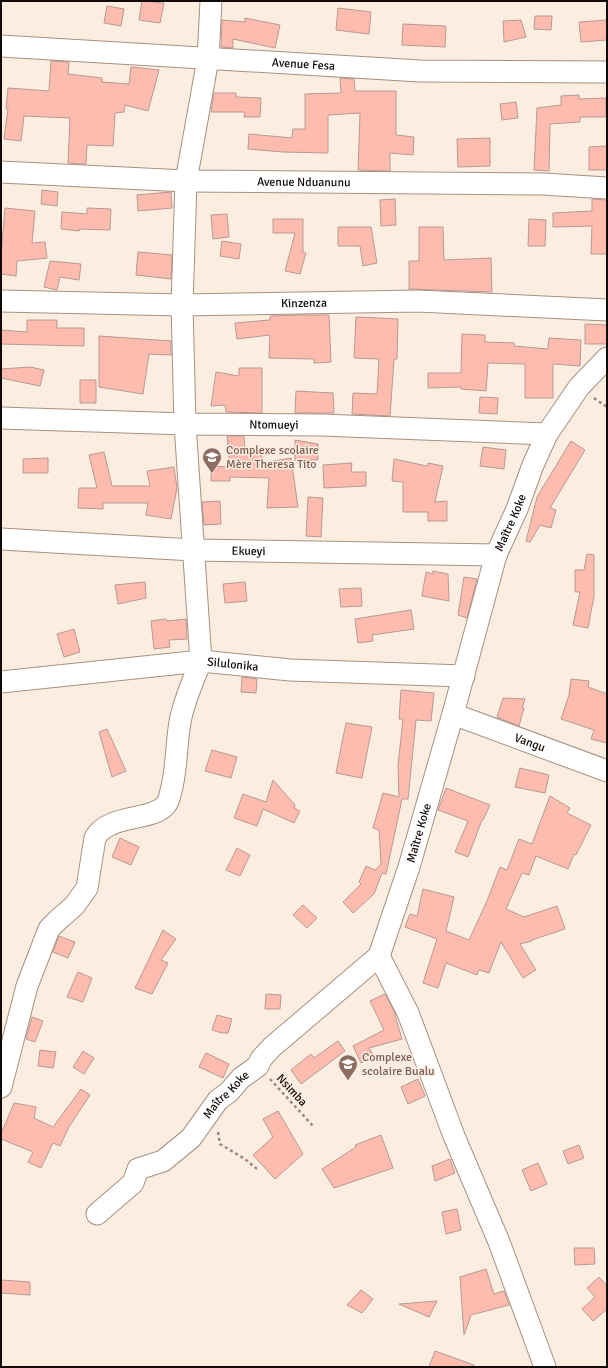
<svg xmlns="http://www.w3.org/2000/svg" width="608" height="1368" font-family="Signika,sans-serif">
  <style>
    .building { fill: #febcaf; stroke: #b79993 }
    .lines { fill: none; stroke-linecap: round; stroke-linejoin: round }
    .street-casing { stroke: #a7917f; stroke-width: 23 }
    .path { stroke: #978b82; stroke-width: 2.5; stroke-dasharray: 3 3; stroke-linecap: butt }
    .street { stroke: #fff; stroke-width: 21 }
    .labels { text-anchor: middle; stroke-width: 3; stroke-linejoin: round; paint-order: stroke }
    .street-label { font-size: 12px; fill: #120a05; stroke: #fcede1 }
    .education-label { font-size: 12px; fill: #785e54; stroke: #fcede1; text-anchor: start }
  </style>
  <rect width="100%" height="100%" fill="#fcede1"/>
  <path class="building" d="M142,1l22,2 -4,20 -21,-3z
    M107,6l17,3 -3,17 -17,-3z
    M338,8l33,4 -2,22 -33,-4z
    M535,16h17l-1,14 -17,-1z
    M245,18l35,7 -5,23 -42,-9v9l-12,-1 1,-27 23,2z
    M521,20l5,17 -22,5 -1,-21z
    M607,20v20l-26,2 -2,-20z
    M403,24l43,2 -1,21 -43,-2z
    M51,61l18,1 -1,12 34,4v4l27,2 2,-17 28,3 -11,41 -23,-6 -1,7 -9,1 -2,33 -26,-1 -1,19 -18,-1 2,-45 -46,-2 -3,25 -17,-2 4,-30h-2l2,-21 41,3z
    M340,78l14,1 1,12h41v44l18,2 -1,18 -23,-2v18l-32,-1 2,-57 -32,2v38l-45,-1 -35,-3 1,-15 43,4 1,-9h12v-35l36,-1z
    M214,93h22v4l25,1 -1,19h-16l1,-5h-34z
    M579,95v4l27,-1v19h-26v5l-30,2 -1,47 -15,-1 3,-62 24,-3v-9z
    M516,102l2,16 -16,2 -2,-16z
    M490,138v28l-32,1 -1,-28z
    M607,146v24h-18v-23z
    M42,190l16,2 -1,14 -16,-2z
    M171,192l1,16 -34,3 -1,-16z
    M395,199l1,26 -15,1 -1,-26z
    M592,199l15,1v54h-16l1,-28 -39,1v-14l39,-2z
    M5,208l30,3 -3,32 13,-1 2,16 -30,3 -1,15 -15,-2v-19z
    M87,208l24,1 -1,21 -31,-1v2l-18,-2 1,-17 25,2z
    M227,214l2,23 -16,2 -2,-24z
    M273,219h30v34h3l-6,21 -15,-3 10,-38h-22z
    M529,219l17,1 -1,26h-17z
    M338,227h33l6,36 -14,3 -3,-20h-22z
    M419,227h24l1,33 47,-2 1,34 -83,-3v-28h10z
    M222,241l19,3 -2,15 -19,-3z
    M138,252l34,3 -1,24 -35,-4z
    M50,261l31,3 -2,16 -19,-3 -3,13 -13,-3z
    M302,315h27l2,47 -17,1v-4l-45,-1 1,-23 -33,4 -2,-16 35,-3v-4z
    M356,317l42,2 -1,40h-3l-4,57 -38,-2 1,-21 24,1 2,-35 -25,-1z
    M27,320h30v8h27v18l-83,-2v-14l26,2z
    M585,324l22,1v19h-22z
    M462,334l23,1v7l29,1v3l34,3 1,-11 32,2 -1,26 -27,-2v34h-28v-34l-37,-1 -2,28 -25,-2v-2l-33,1v-15h33z
    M99,336l72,5v14l-22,-1 -6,40 -44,-7z
    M30,367l14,3 -4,16 -39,-8v-9z
    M239,368h23v45l-36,-1 -1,-7 -14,1 5,-34 23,4z
    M80,380h16v23h-16z
    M296,391l37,2 1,20h-39z
    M480,397l18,1 -1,16 -18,-1z
    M227,436h17l1,13h17v14l29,-5 7,49 -31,1 2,-30 -39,-1v4h-19v-15l19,1z
    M295,440l23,4v16h-23z
    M571,441l14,9 -35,58 6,2 -5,18 -11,-3 -10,17 -4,-1 11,-44z
    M483,447l23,3 -2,19 -24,-3z
    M104,452l8,34h38l-3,-15 27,-4 3,21 -6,31 -25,-4 2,-12h-45v6l-25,-1 1,-20h18l-8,-33z
    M48,458v15h-25v-14z
    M394,459l33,7 1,-3 15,3 -8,36 12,-1v20h-19v-9h-25v-30l-11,-1z
    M352,463l-1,9h15v14l-42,2 -1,-23z
    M308,497l15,1 -2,39 -15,-1z
    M220,501l1,23 -17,1 -2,-23z
    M587,554l7,1v41l-6,32 -15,-3 7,-33h-5v-22h9z
    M433,571l15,3 1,27 -27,-5 4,-24 7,2z
    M464,577l13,2 -10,39 -9,-3z
    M145,582l1,16 -28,6 -3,-19z
    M245,582l2,19 -22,2 -2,-19z
    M361,588l1,18 -21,1 -2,-18z
    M411,610l3,19 -42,6 1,6 -15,2 -3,-24z
    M166,619l1,2 19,-2 1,20 -18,1 1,7 -16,2 -3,-28z
    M74,629l6,23 -16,5 -7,-23z
    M242,677l15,2 -1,14 -15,-1z
    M571,679l18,2 -1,6 19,7v49l-16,-4 3,-9 -33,-11 8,-24z
    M401,690l33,3 -3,28 -15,-1 -8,79h-6l-16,75 -4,-1 -8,21 -21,19 -10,-11 18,-18 -2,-2 7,-16 9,4 6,-6 -2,-34 -6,-2 10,-35 16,4 -1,-32 5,-46h-4z
    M503,698l22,1 -3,9h2l-5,18 -22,-9z
    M346,723l26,4 -10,51 -26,-5z
    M107,729l19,42 -14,6 -13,-45z
    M212,750l25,7 -6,21 -26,-7z
    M520,768l29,7 -4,18 -30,-6z
    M273,780l22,25 -1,3 6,3 -6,12 -31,-14 -6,17 -23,-8 9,-24 23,8z
    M446,788l44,17 -7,15h-1l-14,37 -13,-5 13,-31 -30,-11z
    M550,796l20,12 -3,5 24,12 -15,30 -2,-1 -6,15 -32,-13 -7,19 -7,-2 -16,36 18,8 33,-11 8,23 -33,11v1l-12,3 16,26 -13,8 -22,-36 -12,31 -10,-3 -2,5 -31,-12 -8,25 -15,-5 14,-44 -32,-12 5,-13 7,2 6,-27 31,8 -8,34 23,9 18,-39 13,-34 7,3 12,-31 13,5z
    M120,838l19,9 -8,18 -19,-8z
    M237,848l13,7 -10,21 -14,-6z
    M303,905l14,13 -10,10 -14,-13z
    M163,930l13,9 -15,21 7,3 -16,31 -17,-6z
    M59,936l16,6 -7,16 -15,-6z
    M78,972l14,6 -9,24 -16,-5z
    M266,994l15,1 -1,14h-15z
    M385,994l9,17 8,28 -33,9 5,8 -13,7 -8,-17 31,-16 -14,-29z
    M217,1015l15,4 -4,14h-6l-10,-3z
    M32,1017l11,4 -8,21 -9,-3z
    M338,1041l7,10 -44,33 -10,-14 20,-16 3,4z
    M40,1050l16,2 -3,16 -15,-2z
    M83,1051l11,7 -10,16 -11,-7z
    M206,1053l23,11 -6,14 -24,-11z
    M418,1079l7,17 -17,8 -7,-17z
    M81,1089l9,6 -21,32 -9,19 -7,-3 -12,25 -13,-6 5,-10 -32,-13v-5l13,-31 22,4 -2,11 19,9z
    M278,1111l25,43 -28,25 -22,-24 20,-18 -10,-18z
    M381,1135l12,33 -59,20 -12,-19 34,-22 -1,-2z
    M579,1145l5,13 -16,6 -5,-13z
    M450,1159l5,14 -20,8 -3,-15z
    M538,1163l9,21 -16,7 -9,-21z
    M457,1209l4,21 -15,4 -4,-22z
    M574,1248h20l1,16 -20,1z
    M486,1269l8,25 10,-3 5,14 -38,10 -7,20 -4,-58z
    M599,1277l8,9v25l-1,-1 -13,11 -11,-12 13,-12 -8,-9z
    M1,1280l29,2v13l-29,-2z
    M361,1290l12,9 -11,14 -15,-8z
    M437,1301l-8,16 -30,-13z
    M435,1351l39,14v2h-45z"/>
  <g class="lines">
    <defs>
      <g id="street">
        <path id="s1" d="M1,46l419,25 187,1"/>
        <path id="s2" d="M1,172l185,9 357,3 64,4"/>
        <path id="s3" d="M1,301l181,4 236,-4 189,9"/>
        <path id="s4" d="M1,418l184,6 137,1 225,9"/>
        <path id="s5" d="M1,539l192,11 303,5"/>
        <path id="s6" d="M1,682l200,-21 89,9 174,6"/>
        <path id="s7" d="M453,714l154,57"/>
        <path d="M379,956l29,57 46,123 45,106 46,125"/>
        <path d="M1,1087l26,-101 22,-57 10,-10 15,-13 13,-18 8,-50c13,-25 61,-16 72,-35 2,-3 3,-8 4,-12 6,-22 5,-46 9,-69 4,-22 13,-41 21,-61l-16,-237 -3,-119 4,-124 22,-122 3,-58"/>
        <path id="s8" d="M97,1214l36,-31 5,-14 25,-8 28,-23 27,-38 11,-8 12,-14 17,-12 3,-7 11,-12 107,-91 30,-89 44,-153 43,-159 21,-46 16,-44 14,-31 32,-47 28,-29"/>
      </g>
    </defs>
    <use href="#street" class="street-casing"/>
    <path class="path" d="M594,398l13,9
      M270,1079l43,47
      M218,1132l2,12 25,15 12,10"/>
    <use href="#street" class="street"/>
  </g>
  <defs>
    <symbol id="school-pin" viewBox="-11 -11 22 30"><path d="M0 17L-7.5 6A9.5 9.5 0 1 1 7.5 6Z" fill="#8d6e63" stroke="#fcede1"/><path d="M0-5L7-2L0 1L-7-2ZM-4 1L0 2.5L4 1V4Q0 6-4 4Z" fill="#fff"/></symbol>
  </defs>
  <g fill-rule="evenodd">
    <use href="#school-pin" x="201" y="446" width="22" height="30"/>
    <use href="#school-pin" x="337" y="1053" width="22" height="30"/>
  </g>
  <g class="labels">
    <g class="street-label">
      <text dy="4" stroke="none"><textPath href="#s1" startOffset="303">Avenue Fesa</textPath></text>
      <text dy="4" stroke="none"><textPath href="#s2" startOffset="303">Avenue Nduanunu</textPath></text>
      <text dy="4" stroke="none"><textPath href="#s3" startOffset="303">Kinzenza</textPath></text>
      <text dy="4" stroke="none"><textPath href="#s4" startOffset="273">Ntomueyi</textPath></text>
      <text dy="4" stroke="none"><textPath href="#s8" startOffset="842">Maître Koke</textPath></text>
      <text dy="4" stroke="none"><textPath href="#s5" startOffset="248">Ekueyi</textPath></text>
      <text dy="4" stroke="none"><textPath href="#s6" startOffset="233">Silulonika</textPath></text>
      <text dy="4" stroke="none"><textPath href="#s7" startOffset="82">Vangu</textPath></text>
      <text dy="4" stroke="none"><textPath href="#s8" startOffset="518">Maître Koke</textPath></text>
      <text transform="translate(292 1090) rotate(47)" y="4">Nsimba</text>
      <text dy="4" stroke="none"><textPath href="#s8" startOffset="181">Maître Koke</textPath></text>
    </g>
    <g class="education-label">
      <text x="226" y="454">Complexe scolaire<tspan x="226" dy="14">Mère Theresa Tito</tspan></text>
      <text x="362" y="1061">Complexe<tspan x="362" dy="14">scolaire Bualu</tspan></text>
    </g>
  </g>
  <rect width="608" height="1368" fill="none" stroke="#120a05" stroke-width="4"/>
</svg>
